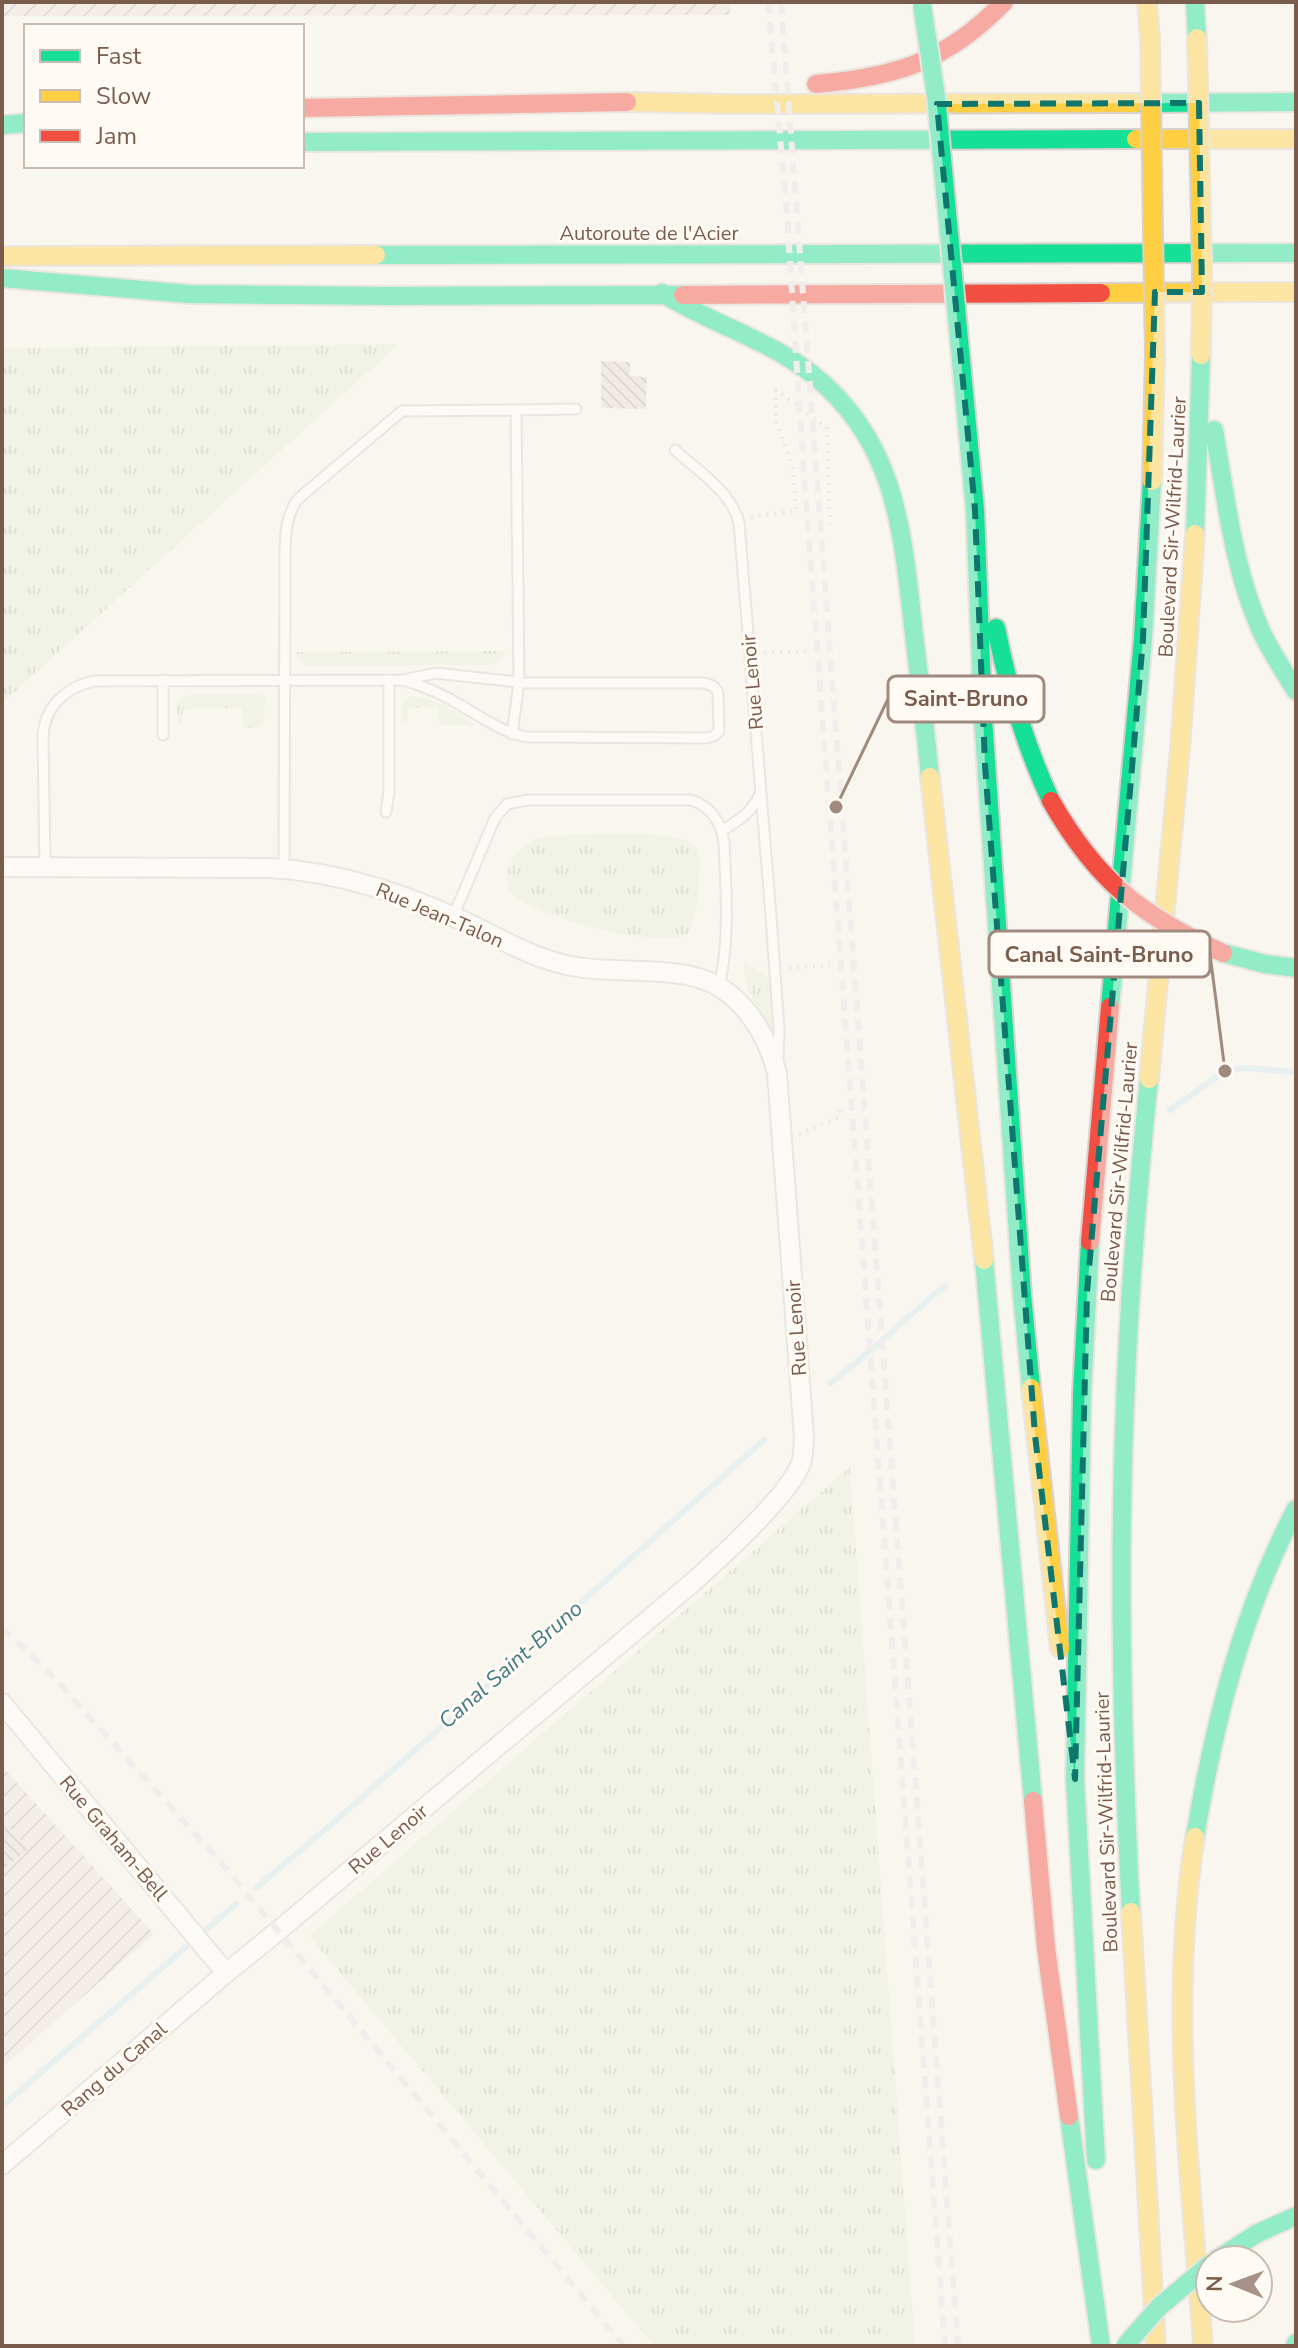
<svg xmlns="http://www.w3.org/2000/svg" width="1298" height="2348" font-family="'Nunito Sans',sans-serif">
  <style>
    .industrial { fill: url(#industrial-furrows) }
    .grass { fill: url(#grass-tufts) }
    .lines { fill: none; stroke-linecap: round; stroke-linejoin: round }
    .stream { stroke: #d0e8ea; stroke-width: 6 }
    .building { fill: url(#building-back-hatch) }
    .lane-casing { stroke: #d7d1cb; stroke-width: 13 }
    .street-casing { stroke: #d7d1cb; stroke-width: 22 }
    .fast-casing { stroke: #dad1cc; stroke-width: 22 }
    .slow-casing { stroke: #dad1cc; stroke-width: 22 }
    .jam-casing { stroke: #dad1cc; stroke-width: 22 }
    .path { stroke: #dcd5d0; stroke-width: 4; stroke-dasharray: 2 6; stroke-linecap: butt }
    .lane { stroke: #fefefd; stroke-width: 9 }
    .street { stroke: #fefefd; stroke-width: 18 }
    .fast { stroke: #16e098; stroke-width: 18 }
    .slow { stroke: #ffcf43; stroke-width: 18 }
    .jam { stroke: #f24e42; stroke-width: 18 }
    .rail { stroke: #e6e3e7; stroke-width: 6; stroke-dasharray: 12 8; stroke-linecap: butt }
    .fast-bridge-casing { stroke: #dad1cc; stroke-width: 22; stroke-linecap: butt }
    .slow-bridge-casing { stroke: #dad1cc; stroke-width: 22; stroke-linecap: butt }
    .jam-bridge-casing { stroke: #dad1cc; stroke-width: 22; stroke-linecap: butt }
    .fast-bridge { stroke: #16e098; stroke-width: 18 }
    .slow-bridge { stroke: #ffcf43; stroke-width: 18 }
    .jam-bridge { stroke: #f24e42; stroke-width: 18 }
    .marked { fill: none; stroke: #0f766e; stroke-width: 6; stroke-dasharray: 16 10; stroke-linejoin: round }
    .labels { text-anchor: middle; stroke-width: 6; stroke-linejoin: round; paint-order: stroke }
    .street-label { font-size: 20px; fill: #7a5c4d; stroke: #fffaf3 }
    .water-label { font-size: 22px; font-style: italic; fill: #437c86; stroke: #fffaf3 }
    .leader { fill: none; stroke: #9f8a7d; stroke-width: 3 }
    .callout-dot { fill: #9f8a7d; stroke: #fffaf3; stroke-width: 3 }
    .callout { fill: #fffaf3; stroke: #9f8a7d; stroke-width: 3 }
    .callout-label { font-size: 22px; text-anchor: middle; font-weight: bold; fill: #7a5c4d }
  </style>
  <defs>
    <pattern id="industrial-furrows" width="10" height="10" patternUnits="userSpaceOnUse" patternTransform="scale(2)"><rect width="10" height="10" fill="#ede5e0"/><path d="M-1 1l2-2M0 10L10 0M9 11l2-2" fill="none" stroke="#c5bdb8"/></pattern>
    <pattern id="grass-tufts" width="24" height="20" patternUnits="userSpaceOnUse" patternTransform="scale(2)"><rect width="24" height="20" fill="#e7f0db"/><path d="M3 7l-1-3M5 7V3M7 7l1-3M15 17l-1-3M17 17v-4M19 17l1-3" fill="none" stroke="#c0c6b4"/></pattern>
    <pattern id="building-back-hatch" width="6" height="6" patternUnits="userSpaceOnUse" patternTransform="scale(2)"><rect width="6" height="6" fill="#e6ded7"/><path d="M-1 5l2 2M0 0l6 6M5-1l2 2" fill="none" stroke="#bfb7b1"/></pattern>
  </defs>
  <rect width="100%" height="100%" fill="#f9f5f0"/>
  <path class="industrial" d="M2,2h727l1,13 -728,1z
    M2,1766l152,168 -152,134z"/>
  <path class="grass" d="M399,344l-397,359v-355z
    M506,651l-4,10 -15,4 -178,1c-7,-2 -13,-6 -13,-14z
    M189,695h74l2,2 -1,27 -5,3 -16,1 -1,-20 -59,1 -1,14h-4l-1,-20 5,-5z
    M411,696c20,1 48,15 63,29h-35l-1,-18 -30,1v14h-5c-2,-11 -4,-21 8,-26z
    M564,835c25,0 111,-5 128,8 11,8 7,27 7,40 0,12 -3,45 -13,52 -8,6 -20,3 -30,3 -49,-3 -97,-17 -140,-40 -18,-16 -8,-42 11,-54 11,-8 24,-8 37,-9z
    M744,960l26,20 4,53c-16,-29 -30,-37 -30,-73z
    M850,1467l65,879h-261l-345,-410z"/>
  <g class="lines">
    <path class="stream" d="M1170,1110l55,-39 20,-3 51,4
      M830,1383c41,-30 76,-66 115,-97
      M256,1888l77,-65 431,-383
      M2,2106l234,-202"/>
  </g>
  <path class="building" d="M601,361l29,1v14l17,1 -1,32 -45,-1z
    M2,1818l26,31 -26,21z"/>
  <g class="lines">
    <defs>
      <path id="lane" d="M516,410l60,-1
        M675,450c22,20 57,42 64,73l32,393 8,113 -1,32
        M163,680v55
        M386,812l3,-20v-112
        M722,831c17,-11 30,-19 38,-37
        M45,866l-2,-129c1,-30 23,-50 51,-56l309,-1c21,6 41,15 59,26 21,12 40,26 64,31l180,1 8,-2 5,-5 -1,-39 -5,-6 -9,-3h-179l-89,-10 -33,7
        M284,869l1,-304c0,-22 -1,-48 13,-66l104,-88 114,-1 3,273 -7,51
        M453,917l42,-99 12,-14 21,-4h163c21,7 30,22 33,43 2,49 6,96 -5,144"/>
      <path id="street" d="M2,867l269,1c71,4 135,27 199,56 35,17 68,37 107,43 41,7 104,-2 139,18 32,18 52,53 61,88l27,365c-1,8 0,17 -3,25 -12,33 -81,95 -109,120l-414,348 -52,42 -224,192
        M2,1703l224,270"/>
      <path id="fast" d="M1195,2l2,36
        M1137,103l159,-1
        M2,125l24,-2
        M302,142l834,-3
        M376,255l920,-2
        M2,278l187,16 198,2 296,-1
        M662,293c48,30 105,46 150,81 83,66 90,153 101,252 6,50 12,101 17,151
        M958,329l17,181 8,208 39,577 9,93
        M1214,430c12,68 19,139 48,203 10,20 22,39 34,58
        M1195,534l6,-179
        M996,628c12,60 29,117 55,173
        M1223,953l42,11 31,4
        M1110,1007l33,-368 9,-158
        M1090,1242l-8,152 -7,385 21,381
        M984,1260l49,541
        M1195,1837c19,-113 47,-226 101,-328
        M1131,1912c-9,-169 -13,-339 -6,-508 4,-109 13,-217 24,-325
        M1069,2116l32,230
        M1216,2260l40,-26 40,-18
        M1295,2346l1,-3"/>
      <path id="slow" d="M1147,2l3,36
        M627,102l105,2 405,-1
        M1136,139h160
        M2,256l374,-1
        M1101,293l195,-1
        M1152,481l3,-125
        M930,777l54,483
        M1149,1079l31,-330 15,-215
        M1031,1388l29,260
        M1195,1837c-27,168 -4,341 8,509
        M1131,1912l25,434"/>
      <path id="jam" d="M816,84c81,-7 131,-23 188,-82
        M302,108l325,-6
        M683,295l418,-2
        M1090,1242l20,-235
        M1033,1801l13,147 23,168"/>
    </defs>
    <use href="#lane" class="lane-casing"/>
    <use href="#street" class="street-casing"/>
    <use href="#fast" class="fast-casing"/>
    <use href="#slow" class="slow-casing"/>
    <use href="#jam" class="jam-casing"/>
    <path class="path" d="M775,389l52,39 3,96
      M751,518l5,-2 40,-5 -3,-43 -17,-47 -1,-32
      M764,653l43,-2
      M789,968l41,-3
      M799,1134l40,-17 2,-8"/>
    <use href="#lane" class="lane"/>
    <use href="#street" class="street"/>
    <use href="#fast" class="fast"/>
    <use href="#slow" class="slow"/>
    <use href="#jam" class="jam"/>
    <path class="rail" d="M768,2l19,214 16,245 142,1885
      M781,2l177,2344
      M2,1628l47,44 175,194 400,480"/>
    <defs>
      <path id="fast-bridge" d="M922,5l14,91 22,233
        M1125,2346l34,-39 51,-43"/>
      <path id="slow-bridge" d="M1150,38l5,318
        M1197,38l5,230 -1,87"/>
      <path id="jam-bridge" d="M1051,801c45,79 90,115 172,152"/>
    </defs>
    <use href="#fast-bridge" class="fast-bridge-casing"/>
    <use href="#slow-bridge" class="slow-bridge-casing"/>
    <use href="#jam-bridge" class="jam-bridge-casing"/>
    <use href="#fast-bridge" class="fast-bridge"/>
    <use href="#slow-bridge" class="slow-bridge"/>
    <use href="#jam-bridge" class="jam-bridge"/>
  </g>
  <path d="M0 0H1298V2348H0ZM1199,103l3,189h-47l-12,347 -56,653 -12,487 -40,-344 -50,-670 -10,-255 -38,-406z" fill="#f9f5f0" fill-opacity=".55" fill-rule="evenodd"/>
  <path class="marked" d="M1199,103l3,189h-47l-12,347 -56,653 -12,487 -40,-344 -50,-670 -10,-255 -38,-406z"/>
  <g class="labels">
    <g class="street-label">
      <text x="649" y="240">Autoroute de l'Acier</text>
      <text transform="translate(1172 527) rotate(-87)" y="7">Boulevard Sir-Wilfrid-Laurier</text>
      <text transform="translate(752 682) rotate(-95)" y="7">Rue Lenoir</text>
      <text transform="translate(440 915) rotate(23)" y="7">Rue Jean-Talon</text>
      <text transform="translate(1119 1172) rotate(-85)" y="7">Boulevard Sir-Wilfrid-Laurier</text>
      <text transform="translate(796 1328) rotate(-94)" y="7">Rue Lenoir</text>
      <text transform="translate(1106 1822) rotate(-92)" y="7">Boulevard Sir-Wilfrid-Laurier</text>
      <text transform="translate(114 1838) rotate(50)" y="7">Rue Graham-Bell</text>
      <text transform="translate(388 1839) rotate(-40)" y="7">Rue Lenoir</text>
      <text transform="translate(114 2069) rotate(-41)" y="7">Rang du Canal</text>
    </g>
    <g class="water-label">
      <text transform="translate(510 1664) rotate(-41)" y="8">Canal Saint-Bruno</text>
    </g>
  </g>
  <path class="leader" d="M836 807L888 699M1225 1071L1210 954"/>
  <g class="callout-dot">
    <circle cx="836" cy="807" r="8"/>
    <circle cx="1225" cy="1071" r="8"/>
  </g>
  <g class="callout">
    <rect x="888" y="676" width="156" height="46" rx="8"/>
    <rect x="989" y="931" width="221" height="46" rx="8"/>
  </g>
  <g class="callout-label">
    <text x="966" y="706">Saint-Bruno</text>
    <text x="1099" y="962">Canal Saint-Bruno</text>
  </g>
  <rect width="1298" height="2348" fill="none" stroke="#7a5c4d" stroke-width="8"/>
  <rect x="24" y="24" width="280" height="144" fill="#fffaf3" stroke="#cabbb1" stroke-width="2"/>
  <rect x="40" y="50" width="40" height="12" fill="#16e098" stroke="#cabbb1" stroke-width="2"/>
  <text x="96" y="64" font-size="24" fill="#7a5c4d">Fast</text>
  <rect x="40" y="90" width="40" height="12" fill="#ffcf43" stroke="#cabbb1" stroke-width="2"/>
  <text x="96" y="104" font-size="24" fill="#7a5c4d">Slow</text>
  <rect x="40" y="130" width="40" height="12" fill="#f24e42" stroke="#cabbb1" stroke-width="2"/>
  <text x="96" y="144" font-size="24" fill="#7a5c4d">Jam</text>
  <g transform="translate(1234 2284) rotate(271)"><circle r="38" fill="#fffaf3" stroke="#cabbb1" stroke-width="2"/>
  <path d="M0-6L14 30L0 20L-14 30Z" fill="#a69286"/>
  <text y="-12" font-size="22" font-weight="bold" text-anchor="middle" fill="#7a5c4d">N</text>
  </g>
</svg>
